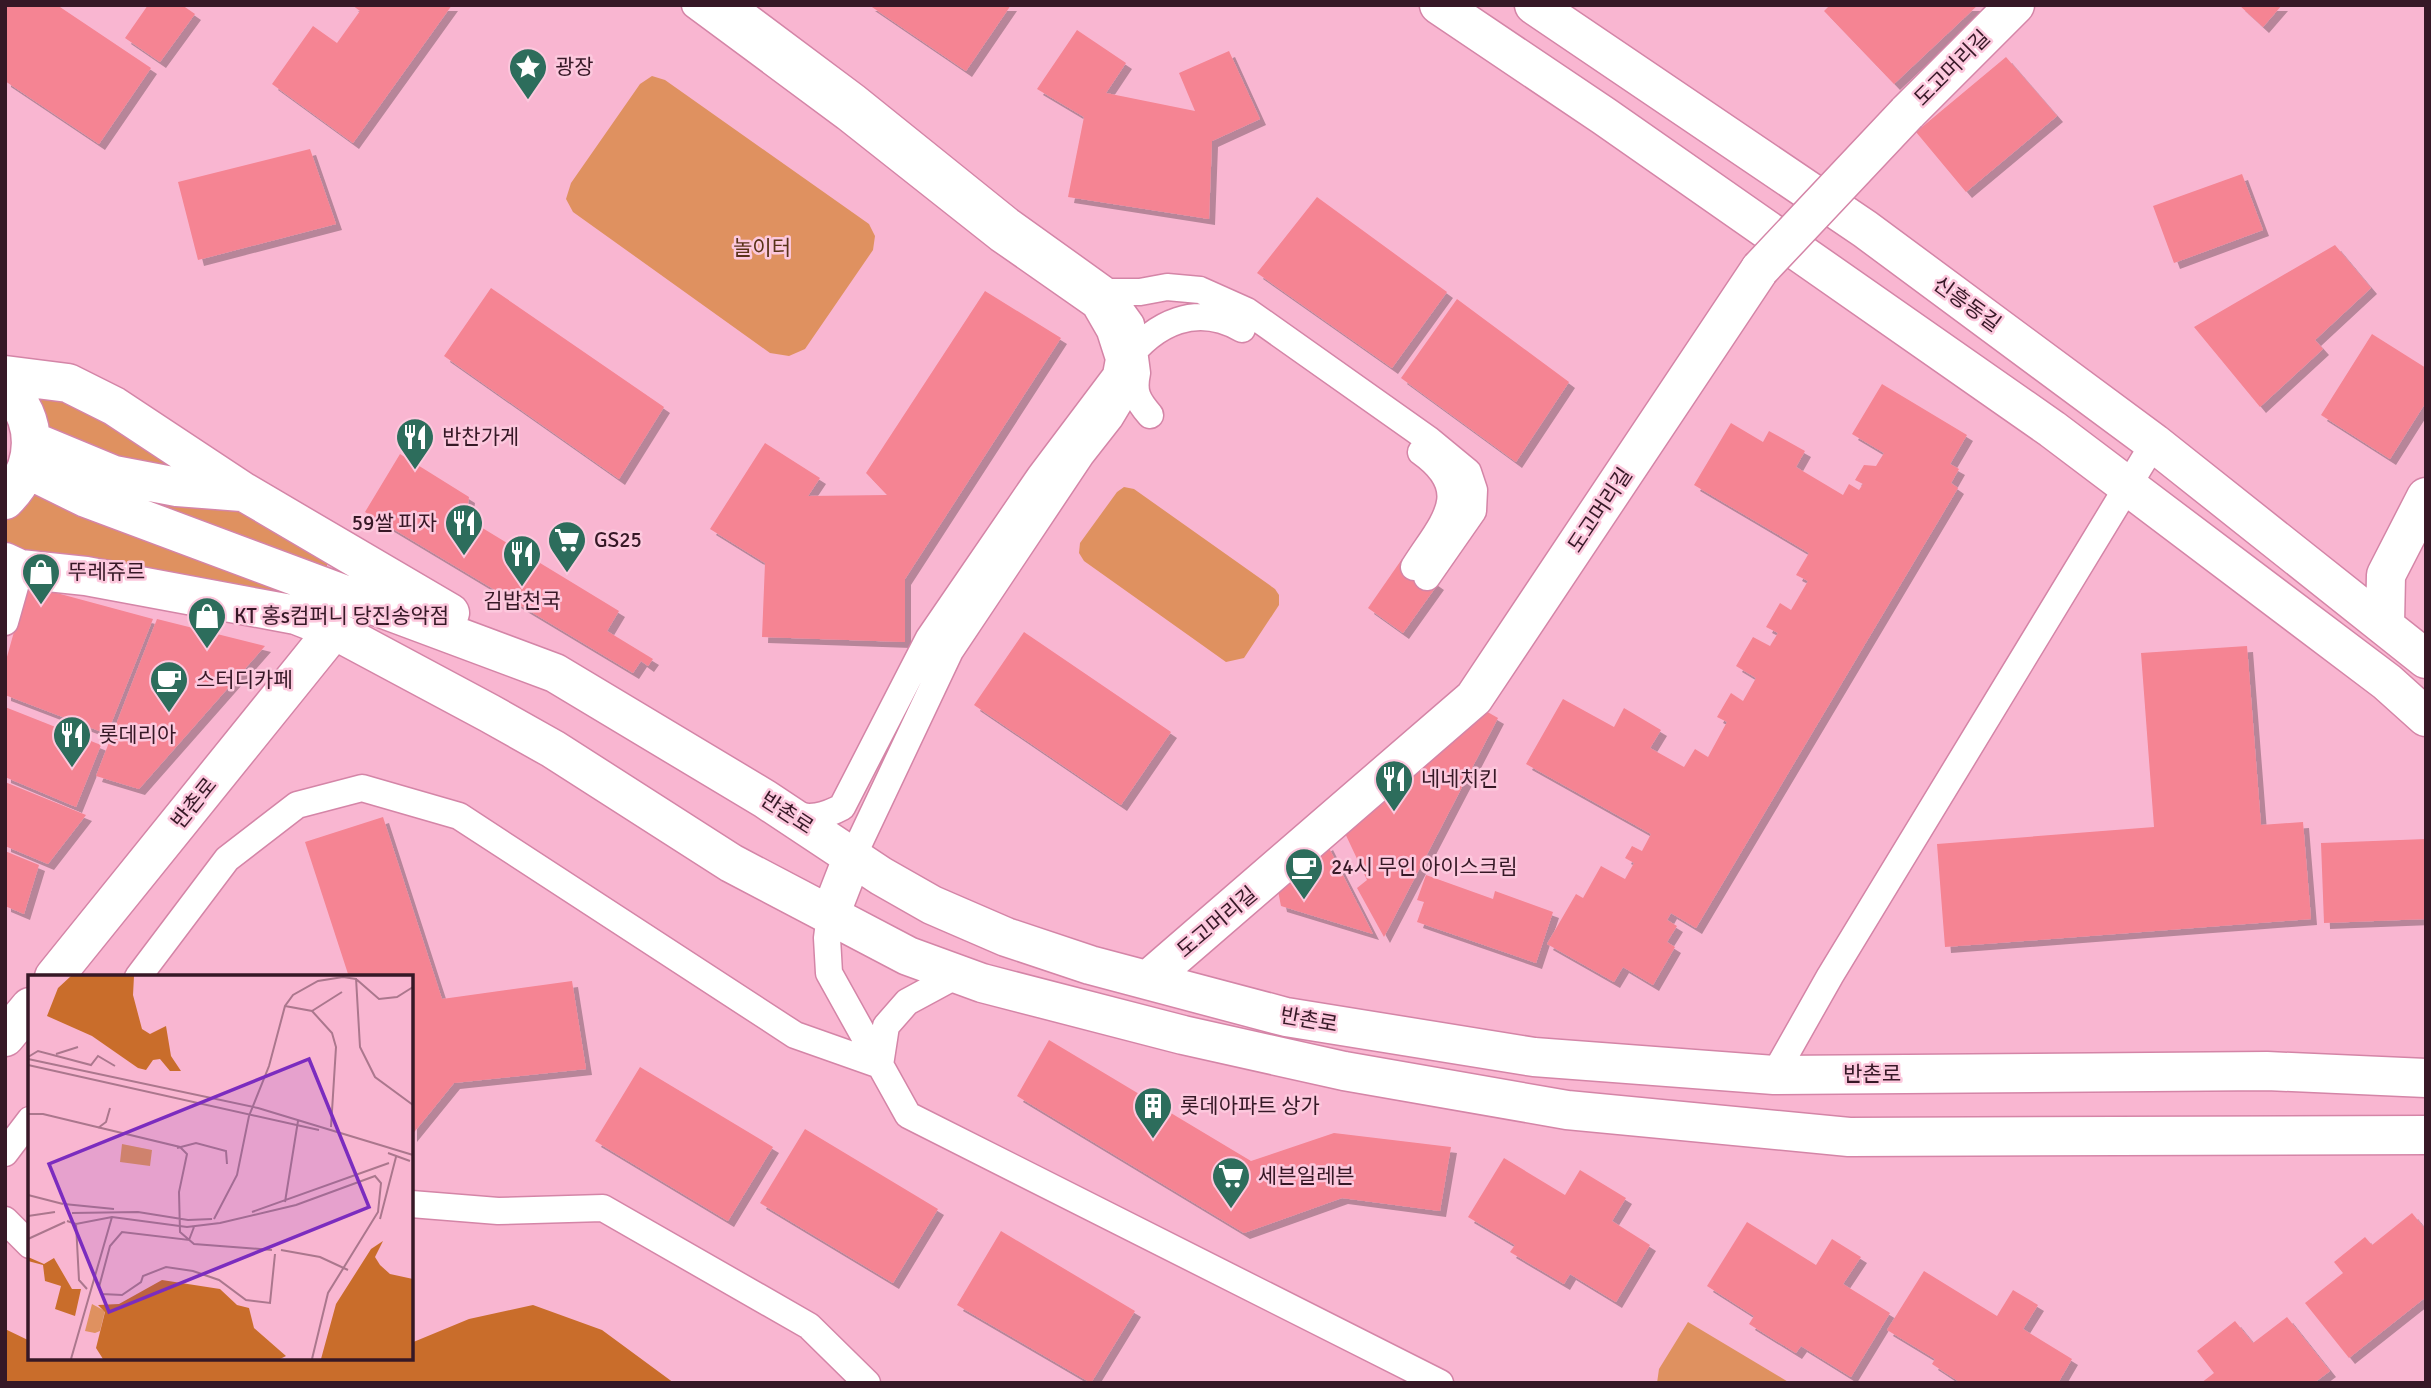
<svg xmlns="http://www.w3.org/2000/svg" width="2431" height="1388" font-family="Signika,'Noto Sans KR',sans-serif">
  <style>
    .green { fill: #df9160 }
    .forest { fill: #c96d2b }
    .building { fill: #f58493; filter: url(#shadow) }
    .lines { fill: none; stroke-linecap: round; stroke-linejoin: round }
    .lane-casing { stroke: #d485a7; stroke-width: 29 }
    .street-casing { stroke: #d485a7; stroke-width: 41 }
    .lane { stroke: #fff; stroke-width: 26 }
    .street { stroke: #fff; stroke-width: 38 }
    .street-bridge-casing { stroke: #d485a7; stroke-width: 41; stroke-linecap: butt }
    .street-bridge { stroke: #fff; stroke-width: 38 }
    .labels { text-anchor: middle; stroke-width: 5; stroke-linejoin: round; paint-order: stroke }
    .poi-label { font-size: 21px; fill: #361826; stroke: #fcc8dd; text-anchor: start }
    .street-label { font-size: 21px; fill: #361826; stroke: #fcc8dd }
    .park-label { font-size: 21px; fill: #583218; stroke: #fcc8dd }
    .inset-road { fill: none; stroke: #ab778d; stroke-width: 2 }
    .view { fill: #7b2cbf; fill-opacity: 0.15; stroke: #7b2cbf; stroke-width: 3.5 }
    .inset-edge { fill: none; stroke: #361826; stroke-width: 3.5 }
  </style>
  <defs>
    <filter id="shadow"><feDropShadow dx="6" dy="6" stdDeviation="0" flood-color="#0004"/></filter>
  </defs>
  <rect width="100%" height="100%" fill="#f9b6d1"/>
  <path class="green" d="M652,76l13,4 204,144 6,12 -2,14 -68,99 -16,7 -19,-3 -197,-141 -7,-13 5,-16 69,-99z
    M19,377l85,38 95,66 -150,-45z
    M110,486l136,26 75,47 6,5v7z
    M21,487l297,116 -280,-45 -33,-14v-37z
    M1124,487l10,2 141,100 4,6v10l-35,53 -18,4 -142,-101 -5,-8 1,-10 37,-51z
    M1688,1322l102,61h-133l2,-14z"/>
  <path class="forest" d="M533,1305l69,25 72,53h-669v-54l25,12v17h381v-15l58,-24z"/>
  <path class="building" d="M5,5h52l94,63 -52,76 -94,-63z
    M148,5h34l13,9 -35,48 -35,-24z
    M352,5h100l-99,138 -81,-59 41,-58 24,17 23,-32z
    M869,5h142l-45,66z
    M1830,5h148l-84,79 -70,-73z
    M2239,5h43l-19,22z
    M1077,30l49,33 -20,30 89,18 -16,-38 50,-22 31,68 -48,22 -3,78 -141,-22 16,-80 -47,-28z
    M2006,57l51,59 -91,76 -50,-60z
    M310,149l26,75 -138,36 -20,-78z
    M2242,174l21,56 -89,33 -21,-57z
    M1317,197l130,95 -55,76 -135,-95z
    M2335,245l36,43 -56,52 8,9 -63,58 -66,-80z
    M491,288l173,119 -45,72 -175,-123z
    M985,291l76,47 -156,241v63l-143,-5 3,-74 -55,-34 55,-86 55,35 -12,18 79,-1 -21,-22z
    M1457,299l112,83 -53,80 -115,-84z
    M2372,334l54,34v34l-36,57 -69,-44z
    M1882,384l85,51 -17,29 9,5 -8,14 7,5 -262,440 -25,-15 -4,7 10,6 -10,16 8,5 -22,38 -30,-18 -9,15 -67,-38 29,-50 7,4 18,-32 24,13 9,-16 -9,-5 7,-12 10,5 9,-17 -125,-70 37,-65 51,28 10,-19 37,22 -11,18 34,19 11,-18 13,8 19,-35 -10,-5 14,-24 12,8 13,-23 -20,-12 17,-29 17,9 8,-13 -12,-6 14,-24 11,7 17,-29 -12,-6 13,-22 -115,-68 37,-62 32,19 6,-11 36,20 -9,16 47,28 6,-11 10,6 4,-6 -8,-4 9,-15 12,1 8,-13 -32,-19z
    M400,454l69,43 -3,21 153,93 -12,20 46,28 -5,7 -7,-5 -8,12 -268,-161z
    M1402,559l36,25 -35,49 -35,-25z
    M27,585l126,34 -46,115 -102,-39v-31z
    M157,619l108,27 -126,143 -43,-13z
    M1024,632l147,100 -50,73 -147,-100z
    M2247,646l14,179 42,-3 8,97 -366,28 -8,-103 217,-17 -13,-174z
    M5,707l96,38 -25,62 -71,-30z
    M1484,710l14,8 -114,219 -27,-49 10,-8 -24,-51z
    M5,782l81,33 -38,49 -43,-18z
    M383,817l59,182 130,-18 14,88 -132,14 -43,53v-159h-62l-44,-135z
    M2426,839v80l-102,4 -3,-80z
    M1327,844l46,90 -92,-28 -5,-25z
    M5,851l34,14 -15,49 -19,-8z
    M1426,875l67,24 2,-8 58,21 -17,51 -119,-41 7,-20 -7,-2z
    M1049,1040l202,121 83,-28 117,14 -11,64 -98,-13 -98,35 -227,-137z
    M640,1067l133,80 -45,74 -133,-80z
    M805,1129l133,80 -45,74 -133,-80z
    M1504,1158l61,37 15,-25 46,28 -14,23 38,24 -34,57 -46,-28 -6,10 -54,-32 5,-7 -47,-28z
    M2412,1213l14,17v67l-77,61 -44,-55 38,-30 -9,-11 31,-25 7,8z
    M1747,1222l69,43 16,-26 29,18 -18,27 47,29 -39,64 -50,-31 -5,7 -47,-29 5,-8 -47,-30z
    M1001,1231l134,80 -44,72 -134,-78z
    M1924,1271l73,45 16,-26 25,15 -15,24 49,30 -14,24h-97l-29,-19 3,-5 -48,-29z
    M2287,1317l43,54 -16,12h-113l13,-10 -17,-22 38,-30 18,22z"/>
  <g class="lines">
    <defs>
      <path id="lane" d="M695,5l151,112 153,121 96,67 15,26 9,28 -3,16 -76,101 -111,162 -87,169c-17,9 -33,14 -51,6
        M732,5l123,92 154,124 99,71 23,32 3,26 3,23 -27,45 -29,37 -131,196 -97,205
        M1095,289l13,3h32l27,-5 33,3 47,21 181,128 40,33 6,18 -1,21 -46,66
        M1125,362c30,-40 72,-59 117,-33
        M1137,373c-4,19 0,27 13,42
        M1414,567c27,-43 63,-75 7,-115
        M5,622l15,-53
        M830,915l-3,23 2,35 79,142 532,268
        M138,977l89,-118 70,-54 65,-17 97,28 336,219 85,30 6,-39 21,-24 50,-27
        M1774,1075l56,-99 324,-533
        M5,1153l25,-33
        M411,1204l87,7 105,-3 206,118 58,57
        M5,1220l25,25"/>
      <path id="street" d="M1439,5l165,111 448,313 335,253 39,35
        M1534,5l331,224 289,214 272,216
        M1907,113l108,-108
        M5,375l63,8 46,23 130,86 206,121
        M5,386c35,33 34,81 0,114
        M32,441l82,34 63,12 65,5
        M27,469l59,29 469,175 210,126 116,77 51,29 74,32 84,28 196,52 248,40 240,18 493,-4 159,7
        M5,562l15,7 66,7 210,39 38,15 155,83 64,36 178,114 177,93 74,27 201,52 161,36 223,39 282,27 577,-2
        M2385,624l1,-49 40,-78
        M830,915l23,-59
        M54,977l280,-347
        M1149,979l325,-281 286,-429
        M5,1037l25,-30"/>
    </defs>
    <use href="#lane" class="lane-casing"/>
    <use href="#street" class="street-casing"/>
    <use href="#lane" class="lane"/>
    <use href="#street" class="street"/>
    <defs>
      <path id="street-bridge" d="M1760,269l147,-156"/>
    </defs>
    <use href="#street-bridge" class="street-bridge-casing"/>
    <use href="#street-bridge" class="street-bridge"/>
  </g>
  <defs>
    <symbol id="sight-pin" viewBox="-11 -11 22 30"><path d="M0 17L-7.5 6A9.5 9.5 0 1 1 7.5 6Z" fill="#2d6d5c" stroke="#fcc8dd"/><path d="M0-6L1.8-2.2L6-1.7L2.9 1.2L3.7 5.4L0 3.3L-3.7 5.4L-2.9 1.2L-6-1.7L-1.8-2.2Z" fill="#fff"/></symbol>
    <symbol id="restaurant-pin" viewBox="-11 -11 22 30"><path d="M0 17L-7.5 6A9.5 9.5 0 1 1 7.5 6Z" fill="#2d6d5c" stroke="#fcc8dd"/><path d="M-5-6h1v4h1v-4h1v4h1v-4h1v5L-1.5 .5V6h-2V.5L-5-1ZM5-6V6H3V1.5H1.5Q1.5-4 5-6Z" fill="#fff"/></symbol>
    <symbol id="supermarket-pin" viewBox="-11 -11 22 30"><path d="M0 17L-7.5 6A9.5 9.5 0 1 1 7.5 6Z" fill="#2d6d5c" stroke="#fcc8dd"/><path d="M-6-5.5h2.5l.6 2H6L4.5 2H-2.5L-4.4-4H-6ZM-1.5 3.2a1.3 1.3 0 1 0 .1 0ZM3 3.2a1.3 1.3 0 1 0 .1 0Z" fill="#fff"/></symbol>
    <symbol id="shop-pin" viewBox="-11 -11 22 30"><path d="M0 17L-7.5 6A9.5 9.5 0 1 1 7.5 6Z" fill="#2d6d5c" stroke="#fcc8dd"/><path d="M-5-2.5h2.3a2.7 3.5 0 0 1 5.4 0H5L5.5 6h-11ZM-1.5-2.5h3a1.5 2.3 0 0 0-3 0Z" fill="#fff"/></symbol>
    <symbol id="cafe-pin" viewBox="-11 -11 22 30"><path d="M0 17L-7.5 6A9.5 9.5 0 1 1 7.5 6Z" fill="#2d6d5c" stroke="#fcc8dd"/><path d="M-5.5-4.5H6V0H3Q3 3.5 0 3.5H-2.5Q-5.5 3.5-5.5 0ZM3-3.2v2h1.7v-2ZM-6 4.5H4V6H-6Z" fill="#fff"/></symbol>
    <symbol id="building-pin" viewBox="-11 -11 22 30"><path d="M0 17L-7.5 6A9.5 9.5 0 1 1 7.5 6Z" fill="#2d6d5c" stroke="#fcc8dd"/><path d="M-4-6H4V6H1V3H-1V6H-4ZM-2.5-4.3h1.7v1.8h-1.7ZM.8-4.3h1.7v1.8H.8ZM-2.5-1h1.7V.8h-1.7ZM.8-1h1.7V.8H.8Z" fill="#fff"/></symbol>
  </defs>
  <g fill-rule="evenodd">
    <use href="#sight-pin" x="506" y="45" width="44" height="60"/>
    <use href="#restaurant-pin" x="393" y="415" width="44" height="60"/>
    <use href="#restaurant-pin" x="442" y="501" width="44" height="60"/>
    <use href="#supermarket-pin" x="545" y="518" width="44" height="60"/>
    <use href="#restaurant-pin" x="500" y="532" width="44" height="60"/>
    <use href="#shop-pin" x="19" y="550" width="44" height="60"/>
    <use href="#shop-pin" x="185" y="594" width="44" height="60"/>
    <use href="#cafe-pin" x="147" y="658" width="44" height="60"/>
    <use href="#restaurant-pin" x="50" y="713" width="44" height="60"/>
    <use href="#restaurant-pin" x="1372" y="757" width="44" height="60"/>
    <use href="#cafe-pin" x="1282" y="845" width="44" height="60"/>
    <use href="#building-pin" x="1131" y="1084" width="44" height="60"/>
    <use href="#supermarket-pin" x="1209" y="1154" width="44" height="60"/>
  </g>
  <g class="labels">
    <g class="poi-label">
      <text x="555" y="74">광장</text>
      <text x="442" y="444">반찬가게</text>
      <text x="437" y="530" text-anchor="end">59쌀 피자</text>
      <text x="594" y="547">GS25</text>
      <text x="68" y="579">뚜레쥬르</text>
      <text x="522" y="608" text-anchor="middle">김밥천국</text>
      <text x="234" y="623">KT 홍s컴퍼니 당진송악점</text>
      <text x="196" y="687">스터디카페</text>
      <text x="99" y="742">롯데리아</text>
      <text x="1421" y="786">네네치킨</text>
      <text x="1331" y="874">24시 무인 아이스크림</text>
      <text x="1180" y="1113">롯데아파트 상가</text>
      <text x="1258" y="1183">세븐일레븐</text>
    </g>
    <g class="street-label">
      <text transform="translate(1952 68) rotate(-45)" y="7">도고머리길</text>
      <text transform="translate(1967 304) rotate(36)" y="7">신흥동길</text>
      <text transform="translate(1600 510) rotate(-56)" y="7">도고머리길</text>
      <text transform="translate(194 803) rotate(-51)" y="7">반촌로</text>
      <text transform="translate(787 813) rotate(33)" y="7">반촌로</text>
      <text transform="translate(1217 922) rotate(-40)" y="7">도고머리길</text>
      <text transform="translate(1309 1020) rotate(10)" y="7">반촌로</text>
      <text x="1872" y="1081">반촌로</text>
    </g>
    <g class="park-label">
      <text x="762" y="255">놀이터</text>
    </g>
  </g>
  <g transform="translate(28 975)">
    <rect width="385" height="385" fill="#f9b6d1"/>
    <path d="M94,169l30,6 -2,16 -30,-4zM64,329l13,7 -5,20 -5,2 -10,-2z" fill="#df9160"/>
    <path d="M43,1h63l-1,19 9,34 8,5 16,-8 5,30 10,15h-11l-10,-12 -7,1 -7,10 -8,-2 -46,-32 -45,-20 11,-28zM355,266l-8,16 5,8 10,9 23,5v80h-92l15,-55 35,-55zM0,282l16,7 10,-6 18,31h9l-6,27 -20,-7 6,-23 -16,-5 -2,-16 -15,-4zM134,305l58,9 17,16 12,3 5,20 32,28 -6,3h-177l-7,-11 9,-36 -7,-7 21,-1z" fill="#c96d2b"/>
    <path class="inset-road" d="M328,3l4,69 15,30 38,28M257,31l27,5 20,22 4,14 -5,80M284,36l30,-19M28,79l22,-7M0,82l10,-6 53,14 7,-9 17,10M0,84l230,49 155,47M0,90l291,65M0,139h15l137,33 7,7 -8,38 1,40 14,12 78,6M70,153l8,-6 4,-14M149,173l19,-5 30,8 1,13M360,178l22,8M0,220l35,9M257,227l13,-81M36,229l50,5M224,237l137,-49M44,238l66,-1 50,8 24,-1M0,241l27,-4M186,244l23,-44 12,-59 20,-50 16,-60 8,-11 25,-14 25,-4 13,2 23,20 18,-2 16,-10M352,244l16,-62M39,246l9,3 36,-7 75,10 33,-4 76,-18 79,-29 6,7 -3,29 -50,81 -16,66M48,249l3,56 8,9M166,252l-5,13 -67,-8 -12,14 -11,41 3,7 20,1 19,-13 2,-6 23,-9 27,4 26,9 27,20 24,3 5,-49M0,264l37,-17M253,275l39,7 28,13M43,384l41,-142"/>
    <path class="view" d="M281,84l60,148 -260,105 -60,-148z"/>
    <rect width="385" height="385" class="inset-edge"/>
  </g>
  <rect width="2431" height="1388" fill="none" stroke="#361826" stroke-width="14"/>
</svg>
